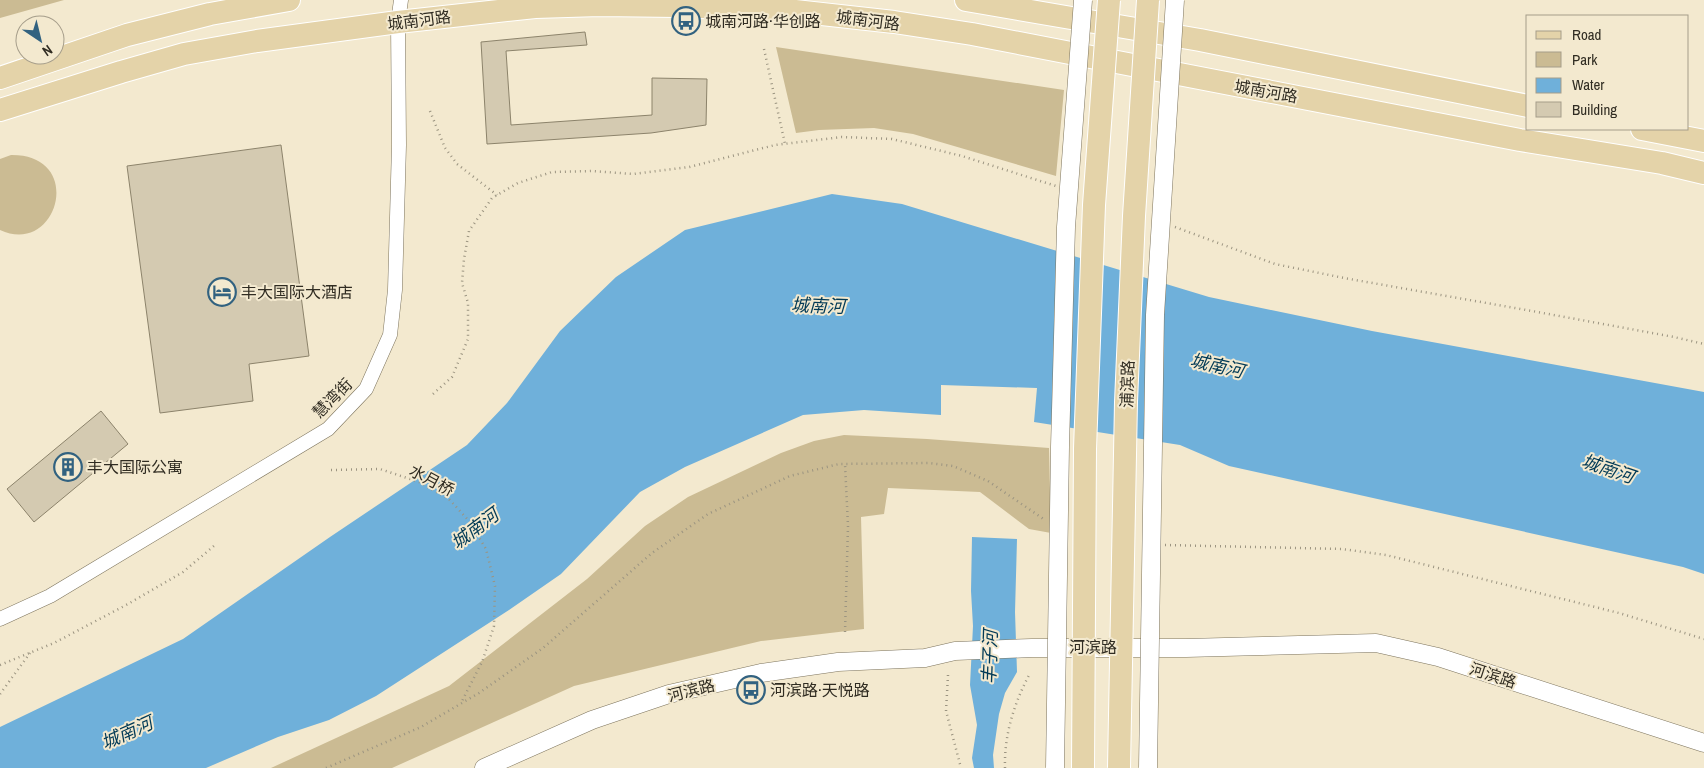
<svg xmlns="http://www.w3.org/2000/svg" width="1704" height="768" font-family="'Archivo Narrow','Noto Sans SC',sans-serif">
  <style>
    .green { fill: #cbbb93 }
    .water { fill: #6fb0da }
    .building { fill: #d4cab1; stroke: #8c836b }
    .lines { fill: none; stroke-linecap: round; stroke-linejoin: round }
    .minor-casing { stroke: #7d745d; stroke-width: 15 }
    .tertiary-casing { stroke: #7d745d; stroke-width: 19 }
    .primary-casing { stroke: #fff; stroke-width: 24 }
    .path { stroke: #9b9481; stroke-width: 2.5; stroke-dasharray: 1 4; stroke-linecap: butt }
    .minor { stroke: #fff; stroke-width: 14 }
    .tertiary { stroke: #fff; stroke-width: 18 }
    .primary { stroke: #e4d3a9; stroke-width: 22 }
    .tertiary-bridge-casing { stroke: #7d745d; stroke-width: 19; stroke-linecap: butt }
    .primary-bridge-casing { stroke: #fff; stroke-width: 24; stroke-linecap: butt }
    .tertiary-bridge { stroke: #fff; stroke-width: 18 }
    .primary-bridge { stroke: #e4d3a9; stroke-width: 22 }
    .labels { text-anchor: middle; stroke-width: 4; stroke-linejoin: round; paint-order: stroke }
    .street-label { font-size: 16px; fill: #302c22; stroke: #f3e9cf }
    .poi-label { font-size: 16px; fill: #302c22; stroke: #f3e9cf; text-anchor: start }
    .water-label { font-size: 18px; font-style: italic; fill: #023a56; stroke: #f3e9cf }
  </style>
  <rect width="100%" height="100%" fill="#f3e9cf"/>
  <path class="green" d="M0,0h64l-64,18z
    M776,47l288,43 -8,86 -143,-42 -39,-6 -55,2 -23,3z
    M11,155c75,-1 47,102 -11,75v-71z
    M844,435l83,4 122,9 2,85 -22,-4 -49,-37 -92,-4 -4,26 -23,3 3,112 -103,12 -187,45 -182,82h-121l178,-82 138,-107 58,-53 43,-29 93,-44 33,-12z"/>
  <path class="water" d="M832,194l70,10 307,93 163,34 332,61v182l-21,-7 -454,-101 -49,-21 -146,-23 3,-34 -96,-3v30l-77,-5 -61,5 -118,52 -45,25 -79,82 -52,36 -133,86 -47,24 -51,17 -72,31h-206v-41l183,-88 147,-102 137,-92 40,-42 53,-72 56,-54 69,-47z
    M972,537l45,2 -2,73 2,60 -12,21 -6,21 -6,41 1,13h-20l-2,-10 5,-33 -7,-40 3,-59 -2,-35z"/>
  <path class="building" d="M585,32l2,13 -81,6 5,74 141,-10v-37l55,1 -1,46 -55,8 -164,11 -6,-102z
    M281,145l28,211 -60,8 4,37 -93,12 -33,-247z
    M101,411l27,33 -94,78 -27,-33z"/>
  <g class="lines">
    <defs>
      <path id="minor" d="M0,619l50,-23 278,-167 38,-40 24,-54 5,-45 4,-145 -1,-123 3,-22"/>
      <path id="tertiary" d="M484,768l108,-48 77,-26 92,-21 77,-11 87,-4 30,-7 77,-3h154l190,-5 62,14 266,86"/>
      <path id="primary" d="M966,0l234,40 328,66
        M0,78l127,-43 83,-21 79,-14
        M0,110l121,-38 63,-18 73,-13 141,-19 137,-15 65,-2 77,1 118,5 99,11 78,12 548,106 142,23 42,10
        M1642,129l62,12"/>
    </defs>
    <use href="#minor" class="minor-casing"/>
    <use href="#tertiary" class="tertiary-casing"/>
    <use href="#primary" class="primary-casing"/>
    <path class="path" d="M764,49l21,95
      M430,111l15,37 12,16 40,31
      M1175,227l100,37 69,14 188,33 142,26 30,7
      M433,394l19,-17 16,-38v-36l-6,-20 2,-24 5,-28 23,-33 26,-15 34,-11 40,-1 41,3 56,-7 86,-22 67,-8 50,2 70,17 94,30
      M331,470l49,-1 39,13 30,17 20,22 17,28 9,37 -1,40 -12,36 -21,41
      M1165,545l177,4 44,6 233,58 85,26
      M845,632l3,-106 -3,-62
      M0,665l54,-22 74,-39 55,-32 32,-27
      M948,675l-2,36 15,57
      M0,694l30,-41
      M326,768l95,-41 58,-34 64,-45 109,-95 56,-39 82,-38 49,-12 90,-1 24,3 35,15 57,39
      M1005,768c-1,-33 9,-64 24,-93"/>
    <use href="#minor" class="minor"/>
    <use href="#tertiary" class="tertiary"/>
    <use href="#primary" class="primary"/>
    <defs>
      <path id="tertiary-bridge" d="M1055,768l5,-321 6,-220 17,-227
        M1148,768l7,-453 20,-315"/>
      <path id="primary-bridge" d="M1083,768l2,-319 9,-244 15,-205
        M1119,768l7,-366 8,-186 14,-216"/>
    </defs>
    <use href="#tertiary-bridge" class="tertiary-bridge-casing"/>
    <use href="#primary-bridge" class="primary-bridge-casing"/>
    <use href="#tertiary-bridge" class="tertiary-bridge"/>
    <use href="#primary-bridge" class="primary-bridge"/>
  </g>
  <defs>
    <symbol id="bus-ring" viewBox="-11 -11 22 22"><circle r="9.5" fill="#f3e9cf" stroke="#326280" stroke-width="1.5"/><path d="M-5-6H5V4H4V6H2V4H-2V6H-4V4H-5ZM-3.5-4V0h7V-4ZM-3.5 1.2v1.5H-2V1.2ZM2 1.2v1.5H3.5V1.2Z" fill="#326280"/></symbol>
    <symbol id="hotel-ring" viewBox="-11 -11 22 22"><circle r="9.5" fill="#f3e9cf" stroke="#326280" stroke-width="1.5"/><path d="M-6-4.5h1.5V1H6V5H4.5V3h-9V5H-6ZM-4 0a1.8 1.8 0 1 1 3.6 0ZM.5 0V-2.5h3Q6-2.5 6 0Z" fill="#326280"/></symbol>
    <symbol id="building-ring" viewBox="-11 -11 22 22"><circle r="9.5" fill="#f3e9cf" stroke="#326280" stroke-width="1.5"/><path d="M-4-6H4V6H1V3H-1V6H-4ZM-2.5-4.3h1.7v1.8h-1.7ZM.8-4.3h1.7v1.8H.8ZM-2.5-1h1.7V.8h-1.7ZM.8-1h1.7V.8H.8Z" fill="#326280"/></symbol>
  </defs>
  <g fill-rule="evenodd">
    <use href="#bus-ring" x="670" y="5" width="32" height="32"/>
    <use href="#hotel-ring" x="206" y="276" width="32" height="32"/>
    <use href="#building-ring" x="52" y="451" width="32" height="32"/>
    <use href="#bus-ring" x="735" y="674" width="32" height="32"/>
  </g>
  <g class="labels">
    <g class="street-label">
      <text transform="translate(419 20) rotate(-7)" y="6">城南河路</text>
      <text transform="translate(868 20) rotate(7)" y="6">城南河路</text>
      <text transform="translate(1266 91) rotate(10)" y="6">城南河路</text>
      <text transform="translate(1127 384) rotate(-88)" y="6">浦滨路</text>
      <text transform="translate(332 398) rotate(-45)" y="6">慧湾街</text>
      <text transform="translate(432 480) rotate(28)" y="6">水月桥</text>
      <text x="1093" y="653">河滨路</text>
      <text transform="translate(1493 675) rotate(18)" y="6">河滨路</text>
      <text transform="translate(691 690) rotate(-14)" y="6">河滨路</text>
    </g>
    <g class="poi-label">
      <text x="705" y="27">城南河路·华创路</text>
      <text x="241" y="298">丰大国际大酒店</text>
      <text x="87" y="473">丰大国际公寓</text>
      <text x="770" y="696">河滨路·天悦路</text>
    </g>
    <g class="water-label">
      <text transform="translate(818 306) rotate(2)" y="6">城南河</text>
      <text transform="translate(1217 366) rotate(13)" y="6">城南河</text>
      <text transform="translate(1608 469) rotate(19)" y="6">城南河</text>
      <text transform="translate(475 529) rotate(-37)" y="6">城南河</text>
      <text transform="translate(990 657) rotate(-88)" y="6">丰子河</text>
      <text transform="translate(127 733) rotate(-24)" y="6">城南河</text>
    </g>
  </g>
  <rect x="1526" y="15" width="162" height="115" fill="#f3e9cf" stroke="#a59d8a"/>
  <rect x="1536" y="31" width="25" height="8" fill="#e4d3a9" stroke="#a59d8a"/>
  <text x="1572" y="40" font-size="15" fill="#302c22">Road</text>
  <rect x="1536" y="52" width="25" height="15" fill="#cbbb93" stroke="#a59d8a"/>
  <text x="1572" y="65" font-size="15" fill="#302c22">Park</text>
  <rect x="1536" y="78" width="25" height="15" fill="#6fb0da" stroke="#a59d8a"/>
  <text x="1572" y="90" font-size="15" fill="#302c22">Water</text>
  <rect x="1536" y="102" width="25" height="15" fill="#d4cab1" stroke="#a59d8a"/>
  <text x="1572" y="115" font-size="15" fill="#302c22">Building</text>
  <g transform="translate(40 40) rotate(145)"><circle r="24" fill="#f3e9cf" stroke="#a59d8a"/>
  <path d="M0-4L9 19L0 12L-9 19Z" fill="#326280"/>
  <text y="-8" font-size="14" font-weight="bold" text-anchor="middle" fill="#302c22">N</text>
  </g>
</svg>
